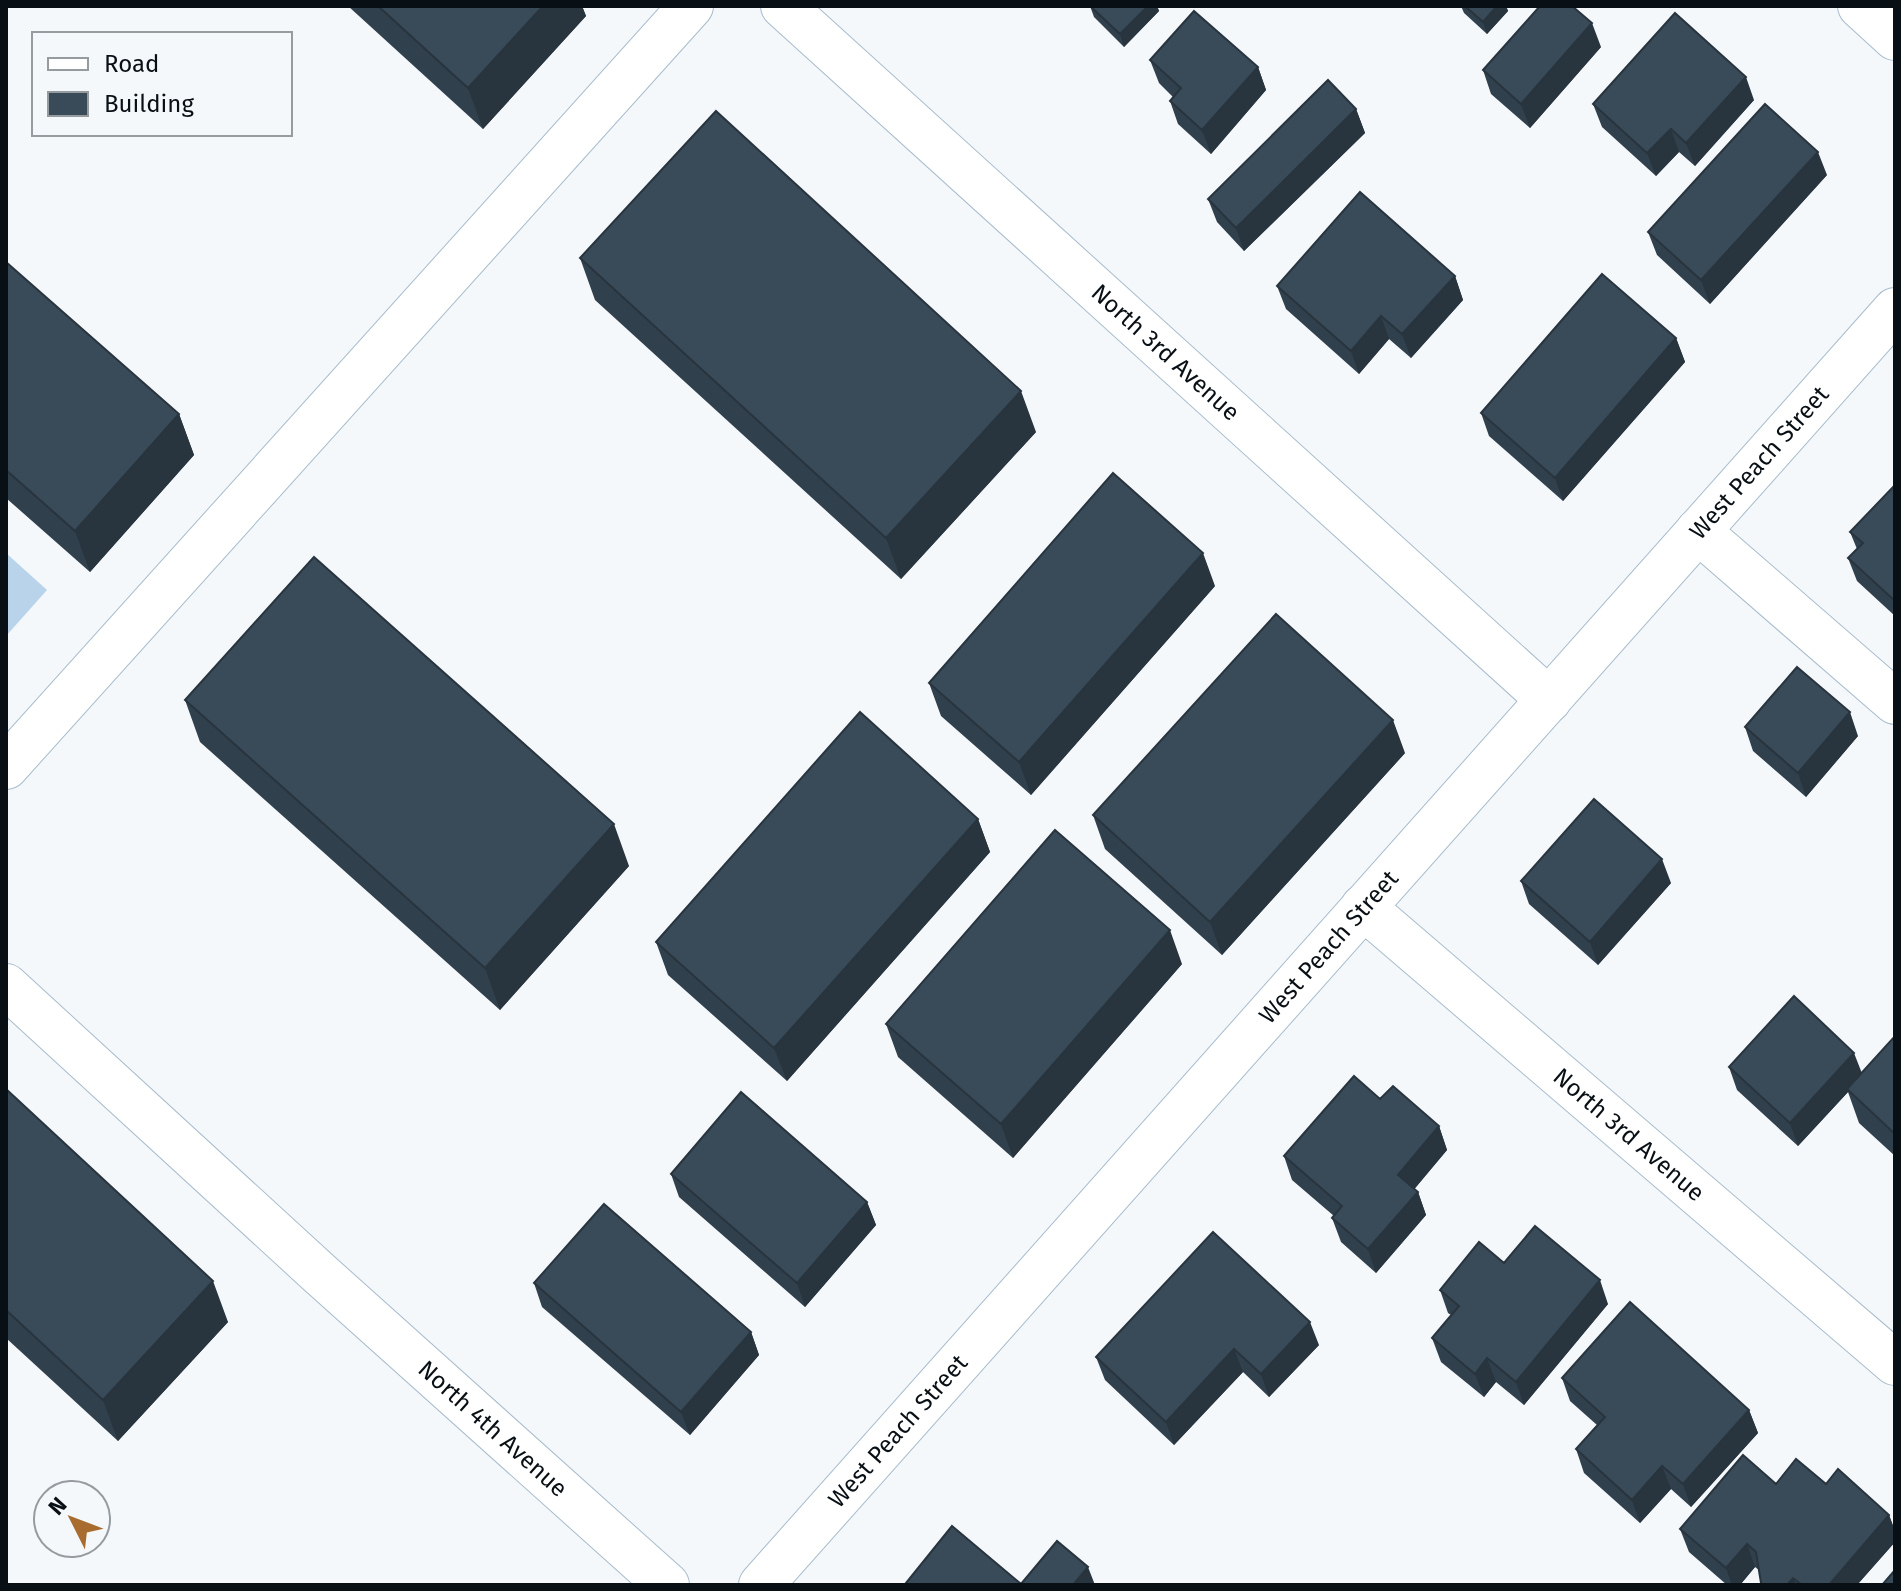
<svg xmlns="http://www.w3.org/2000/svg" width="1901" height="1591" font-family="'Fira Sans',sans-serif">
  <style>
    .green { fill: #b8d3ea }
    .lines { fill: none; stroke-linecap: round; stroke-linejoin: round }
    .minor-casing { stroke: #a8bccd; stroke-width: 46 }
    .major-casing { stroke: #a8bccd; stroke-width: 46 }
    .minor { stroke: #fff; stroke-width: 44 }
    .major { stroke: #fff; stroke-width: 44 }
    .wall { fill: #31404d }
    .shaded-wall { fill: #28343e }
    .building { fill: #394b59; stroke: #28343e; stroke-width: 2 }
    .labels { text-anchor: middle; stroke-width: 8; stroke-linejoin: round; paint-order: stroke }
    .street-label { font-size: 24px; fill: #080f15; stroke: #f4f8fb }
  </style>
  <rect width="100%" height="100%" fill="#f4f8fb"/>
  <path class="green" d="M6,553l41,37 -41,46z"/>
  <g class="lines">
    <defs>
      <g id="minor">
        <path id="s1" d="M783,6l766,694"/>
        <path d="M1860,6l35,32"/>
        <path d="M1698,531l197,171"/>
        <path d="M6,767l685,-761"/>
        <path id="s2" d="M1363,907l532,456"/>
        <path id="s3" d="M6,986l313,287 348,312"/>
      </g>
      <g id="major">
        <path id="s4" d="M761,1585l1134,-1275"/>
      </g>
    </defs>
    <use href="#minor" class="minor-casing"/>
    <use href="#major" class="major-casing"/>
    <use href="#minor" class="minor"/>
    <use href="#major" class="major"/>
  </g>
  <path class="wall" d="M348,6h234l4,10 -103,113z
    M1090,6h67l2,5 -35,36 -30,-30z
    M1461,6h45l2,5 -21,23 -23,-21z
    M1601,47l-71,81 -39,-34 -8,-24z
    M1150,60l108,7 8,23 -55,64 -33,-30 -8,-23 3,-4 -14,-14z
    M1754,100l-59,66 -16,-14 -23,24 -54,-49 -9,-23z
    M1356,109l9,24 -121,118 -27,-29 -9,-23z
    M1827,175l-117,129 -53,-49 -9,-23z
    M580,258l456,174 -135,147 -306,-279z
    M6,262l173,152 15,41 -104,117 -84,-74z
    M1455,276l8,24 -52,58 -22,-19 -30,35 -73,-65 -9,-23z
    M1676,338l9,24 -122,139 -74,-65 -8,-23z
    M1895,485v131l-38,-35 -9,-23 9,-9 -7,-17z
    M1215,586l-184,209 -90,-79 -12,-33z
    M185,700l444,166 -129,144 -300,-268z
    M1745,727l113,9 -52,61 -53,-46z
    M1405,753l-183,202 -117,-106 -12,-34z
    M978,819l12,33 -203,229 -119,-106 -12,-33z
    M1521,881l150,2 -73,82 -69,-61z
    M1182,964l-169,194 -115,-101 -12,-33z
    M1895,1036v120l-36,-33 -11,-31 -50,54 -61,-56 -8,-23 132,6z
    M6,1089l222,233 -110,119 -112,-103z
    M1380,1099l59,27 8,24 -33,39 4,3 8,23 -50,58 -35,-31 -9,-24 2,-2 -42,-36 -8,-24z
    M671,1174l196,28 9,23 -71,82 -126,-110z
    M1504,1263l104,41 -84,101 -28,-23 -12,15 -43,-35 -9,-24 19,-23 -3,-2 -8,-23z
    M534,1283l217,49 8,23 -69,80 -148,-128z
    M1319,1345l-50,52 -26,-25 -69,73 -69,-65 -9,-23z
    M1562,1378l187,32 9,23 -67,74 -20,-18 -31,34 -56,-50 -8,-24 21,-24 -27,-24z
    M1776,1484h50l63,31 6,16v11l-38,43h-95l-3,-15 -4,-3 -15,18h-13l-38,-33 -9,-23z"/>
  <path class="shaded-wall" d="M543,6h39l4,10 -103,113 -15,-41z
    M1148,6h9l2,5 -35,36 -4,-13z
    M1497,6h9l2,5 -21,23 -4,-12z
    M1592,23l9,24 -71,81 -9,-24z
    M1258,67l8,23 -55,64 -9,-24z
    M1746,77l8,23 -59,66 -9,-23z
    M1356,109l9,24 -121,118 -8,-23z
    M1671,129l8,23 -23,24 -9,-23z
    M1818,152l9,23 -117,129 -9,-24z
    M1455,276l8,24 -52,58 -9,-24z
    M1381,316l8,23 -30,35 -8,-23z
    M1676,338l9,24 -122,139 -8,-23z
    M1021,391l15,41 -135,147 -15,-41z
    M179,414l15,41 -104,117 -15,-41z
    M1203,553l12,33 -184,209 -12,-33z
    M1850,712l8,24 -52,61 -8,-24z
    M1393,720l12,33 -183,202 -12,-33z
    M978,819l12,33 -203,229 -13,-33z
    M614,824l15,42 -129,144 -15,-42z
    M1662,859l9,24 -73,82 -8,-23z
    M1170,930l12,34 -169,194 -12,-34z
    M1854,1053l9,23 -16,13 1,3 -50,54 -8,-23z
    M1439,1126l8,24 -40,48 -9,-23z
    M1418,1192l8,23 -50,58 -8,-24z
    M867,1202l9,23 -71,82 -8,-24z
    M1600,1280l8,24 -84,101 -8,-23z
    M213,1281l15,41 -110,119 -15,-41z
    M1310,1322l9,23 -50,52 -8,-23z
    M751,1332l8,23 -69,80 -9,-23z
    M1234,1349l9,23 -69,73 -8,-23z
    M1487,1358l9,24 -12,15 -9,-23z
    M1749,1410l9,23 -67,74 -8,-23z
    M1662,1466l9,23 -31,34 -8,-23z
    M1889,1515l6,16v11l-38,43h-28z
    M1747,1544l8,23 -15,18h-8l-6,-17z
    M1088,1567l7,18h-22z
    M1793,1578l3,7h-9z"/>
  <path class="building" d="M378,6h165l-75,82z
    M1090,6h58l-28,28z
    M1465,6h32l-14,16z
    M1540,6h32l20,17 -71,81 -38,-34z
    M1194,11l64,56 -56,63 -32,-29 11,-13 -31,-28z
    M1675,13l71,64 -60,66 -15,-14 -24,24 -54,-49z
    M1328,80l28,29 -120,119 -28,-29z
    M1765,104l53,48 -117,128 -53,-48z
    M716,111l305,280 -135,147 -306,-280z
    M1360,192l95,84 -53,58 -21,-18 -30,35 -74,-65z
    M6,262l173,152 -104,117 -69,-61z
    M1602,274l74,64 -121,140 -74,-65z
    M1113,473l90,80 -184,209 -90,-79z
    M1895,485v116l-47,-43 15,-15 -13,-11z
    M314,557l300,267 -129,144 -300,-268z
    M1276,614l117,106 -183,202 -117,-107z
    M1797,667l53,45 -52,61 -53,-46z
    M860,712l118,107 -204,229 -118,-106z
    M1594,799l68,60 -72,83 -69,-61z
    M1055,830l115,100 -169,194 -115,-100z
    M1794,996l60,57 -64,70 -61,-56z
    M1895,1036v98l-48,-45z
    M1354,1076l26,23 13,-13 46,40 -41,49 20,17 -50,57 -36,-31 10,-12 -58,-50z
    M6,1089l207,192 -110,119 -97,-90z
    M741,1092l126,110 -70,81 -126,-109z
    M604,1204l147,128 -70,80 -147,-129z
    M1535,1226l65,54 -84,102 -29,-24 -12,16 -43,-36 27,-32 -19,-16 39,-48 25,21z
    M1213,1232l97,90 -49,52 -27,-25 -68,73 -70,-65z
    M1630,1302l119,108 -66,74 -21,-18 -30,34 -56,-51 29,-32 -43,-39z
    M1743,1455l33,29 20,-25 30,25 12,-15 51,46 -60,70h-27l-9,-7 -6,7h-23l-3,-2 -5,-31 -9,-8 -21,24 -46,-39z
    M952,1526l69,58 36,-43 31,26 -15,18h-165l-2,-2z
    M1895,1570v15h-13z"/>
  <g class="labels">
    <g class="street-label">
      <text dy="8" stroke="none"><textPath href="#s1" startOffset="516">North 3rd Avenue</textPath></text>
      <text dy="8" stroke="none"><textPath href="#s4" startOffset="1502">West Peach Street</textPath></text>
      <text dy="8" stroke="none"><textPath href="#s4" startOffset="854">West Peach Street</textPath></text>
      <text dy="8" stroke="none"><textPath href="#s2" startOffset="350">North 3rd Avenue</textPath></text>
      <text dy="8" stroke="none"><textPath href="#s3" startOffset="658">North 4th Avenue</textPath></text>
      <text dy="8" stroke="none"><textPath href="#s4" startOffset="206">West Peach Street</textPath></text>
    </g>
  </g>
  <rect width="1901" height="1591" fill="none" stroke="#080f15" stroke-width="16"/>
  <rect x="32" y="32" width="260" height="104" fill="#f4f8fb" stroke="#969b9f" stroke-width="2"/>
  <rect x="48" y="58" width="40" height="12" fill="#ffffff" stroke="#969b9f" stroke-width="2"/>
  <text x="104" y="72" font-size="24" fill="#080f15">Road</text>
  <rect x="48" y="92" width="40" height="24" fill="#394b59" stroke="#969b9f" stroke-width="2"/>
  <text x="104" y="112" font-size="24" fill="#080f15">Building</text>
  <g transform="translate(72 1519) rotate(312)"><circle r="38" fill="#f4f8fb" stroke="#969b9f" stroke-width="2"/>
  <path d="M0-6L14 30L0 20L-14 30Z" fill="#a86d2e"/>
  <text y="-12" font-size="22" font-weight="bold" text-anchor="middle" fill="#080f15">N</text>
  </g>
</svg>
